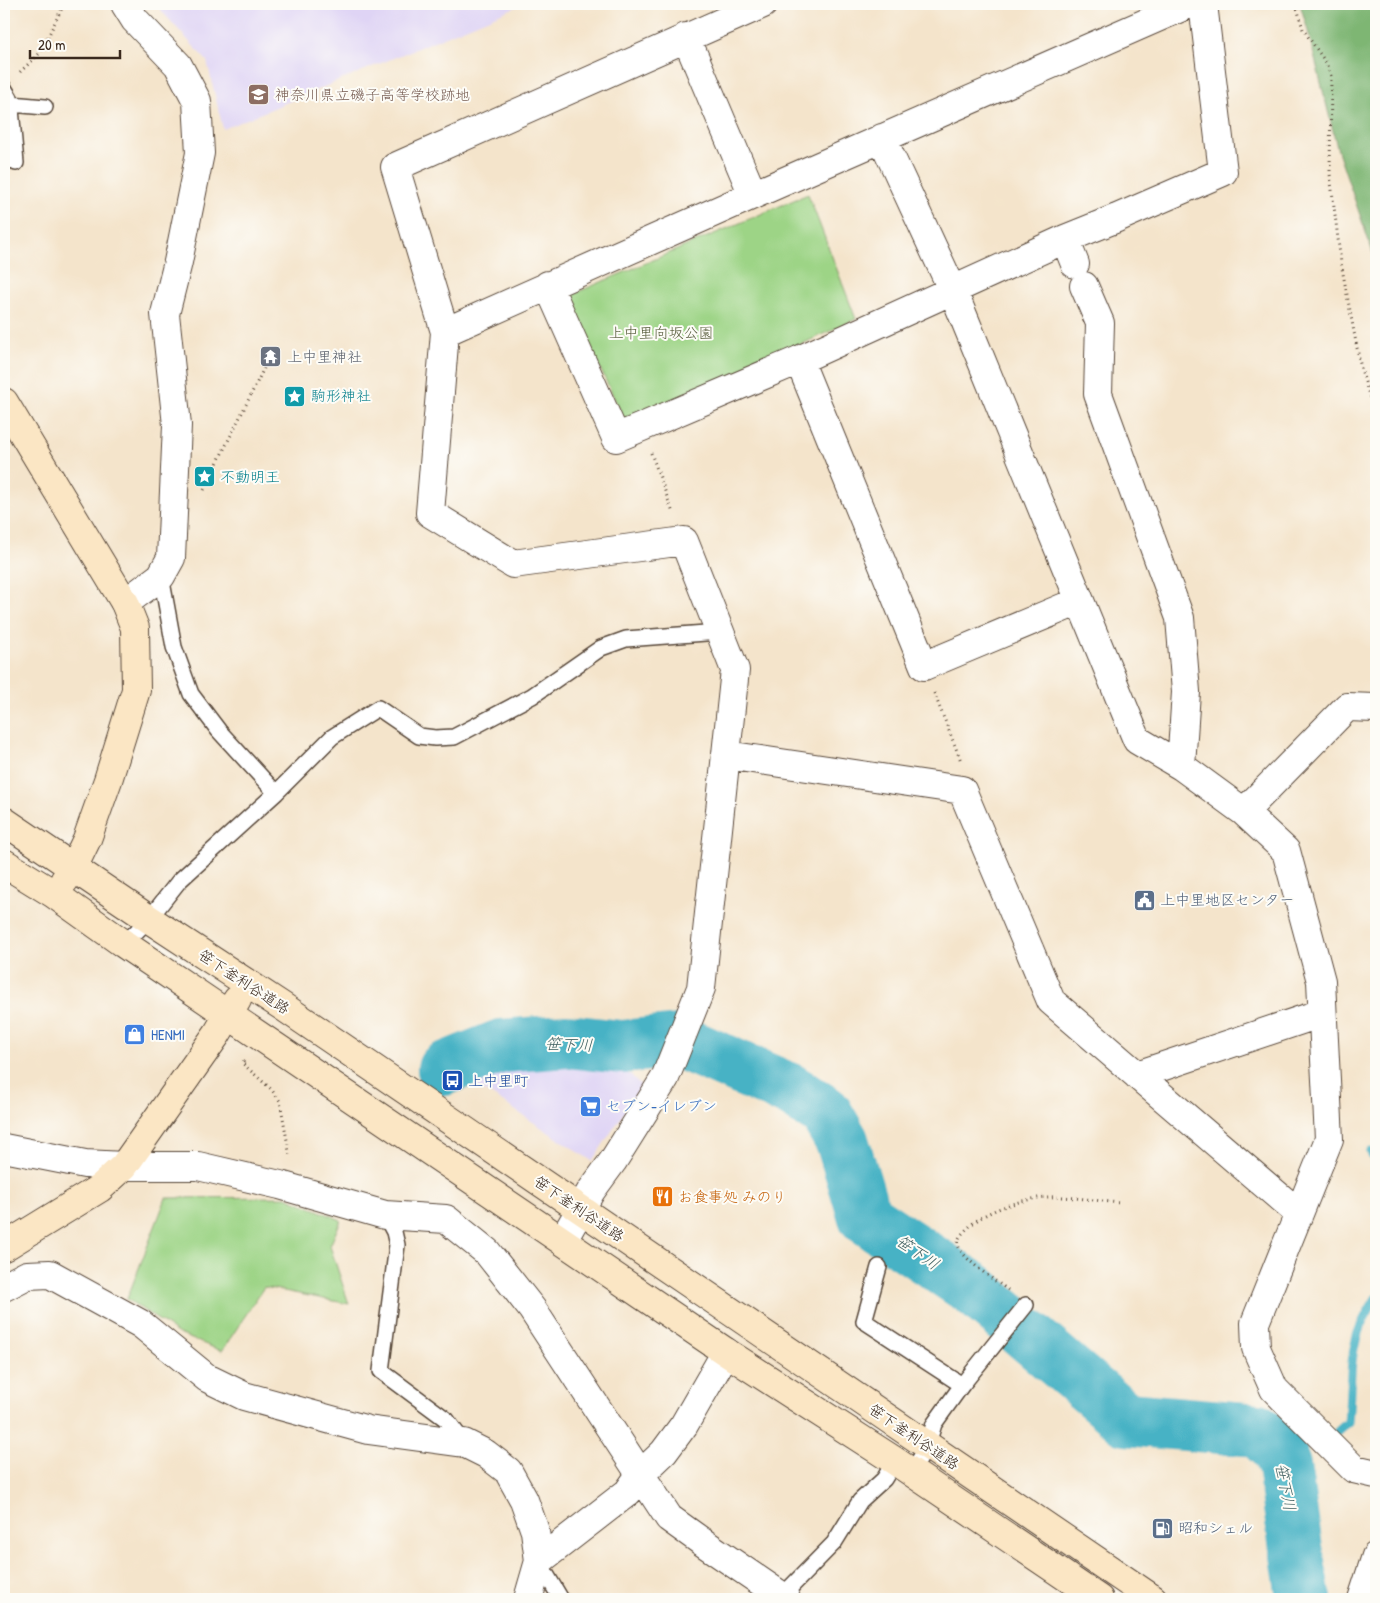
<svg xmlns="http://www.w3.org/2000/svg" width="1380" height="1603" font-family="'Patrick Hand','Klee One',sans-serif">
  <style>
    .built { fill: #dfd4f5 }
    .green { fill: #9dd486; stroke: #6c7f52 }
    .forest { fill: #7eb673; stroke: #5c7048 }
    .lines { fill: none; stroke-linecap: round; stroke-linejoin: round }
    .stream { stroke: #47b2c5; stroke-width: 9 }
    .river { stroke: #47b2c5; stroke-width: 54 }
    .lane-casing { stroke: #574638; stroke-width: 18 }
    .street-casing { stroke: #574638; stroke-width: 30 }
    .secondary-casing { stroke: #574638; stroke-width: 30 }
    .path { stroke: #574638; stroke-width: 3; stroke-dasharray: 1 4; stroke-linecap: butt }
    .lane { stroke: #fff; stroke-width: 15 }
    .street { stroke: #fff; stroke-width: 28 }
    .secondary { stroke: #fbe6c4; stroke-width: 28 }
    .labels { text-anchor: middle; stroke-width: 4; stroke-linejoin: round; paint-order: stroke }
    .education-label { font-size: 15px; fill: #785e54; stroke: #fdfcf7; text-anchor: start }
    .park-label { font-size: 15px; fill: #585d3d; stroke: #fdfcf7 }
    .worship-label { font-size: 15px; fill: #5b616d; stroke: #fdfcf7; text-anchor: start }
    .culture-label { font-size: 15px; fill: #0d838f; stroke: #fdfcf7; text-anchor: start }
    .service-label { font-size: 15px; fill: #4e5e75; stroke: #fdfcf7; text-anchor: start }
    .street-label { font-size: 15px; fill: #3b2a1e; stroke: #fdfcf7 }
    .shop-label { font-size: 15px; fill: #366cbe; stroke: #fdfcf7; text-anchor: start }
    .transit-label { font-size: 15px; fill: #164399; stroke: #fdfcf7; text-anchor: start }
    .food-label { font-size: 15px; fill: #c56008; stroke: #fdfcf7; text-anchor: start }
    .water-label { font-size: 16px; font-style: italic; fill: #406061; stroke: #fdfcf7 }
  </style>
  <rect width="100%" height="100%" fill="#fdfcf7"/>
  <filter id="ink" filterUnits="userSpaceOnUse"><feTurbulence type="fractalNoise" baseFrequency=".02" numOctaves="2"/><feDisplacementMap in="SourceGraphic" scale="10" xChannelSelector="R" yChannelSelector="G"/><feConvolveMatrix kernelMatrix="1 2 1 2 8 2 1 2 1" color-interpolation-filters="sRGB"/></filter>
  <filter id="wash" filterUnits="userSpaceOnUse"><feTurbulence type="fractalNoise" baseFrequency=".0096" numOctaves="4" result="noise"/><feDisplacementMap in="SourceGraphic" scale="20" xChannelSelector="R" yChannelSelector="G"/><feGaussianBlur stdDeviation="1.12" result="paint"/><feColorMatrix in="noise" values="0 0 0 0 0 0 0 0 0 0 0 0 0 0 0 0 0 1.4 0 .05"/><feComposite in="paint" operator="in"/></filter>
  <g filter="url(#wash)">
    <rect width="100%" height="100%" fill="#f4e4cb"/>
    <path class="built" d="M155,4h368l-300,125 -16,-68z
      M529,1059l87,3 26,24 -50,75 -100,-66 -24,-12 12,-10z"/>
    <path class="green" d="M808,194l48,125 -229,106 -61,-128z
      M286,1197l55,23 -11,26 19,58 -85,-17 -42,64 -43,-17 -52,-35 39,-101z"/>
    <path class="forest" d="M1300,4h76v258l-38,-111 -30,-120z"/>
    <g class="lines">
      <path class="stream" d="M1371,1152l5,14
        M1337,1432l11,-10c3,-29 1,-62 10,-89 4,-13 12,-24 18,-35
        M1284,1466l13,-5"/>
      <path class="river" d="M444,1069l57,-23 66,-5 55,6 56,-6 112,49 35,22 17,29 23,76 108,72 153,130 131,11 21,20 6,16 19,130 2,3"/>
    </g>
  </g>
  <g filter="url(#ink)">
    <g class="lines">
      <defs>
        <path id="lane" d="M4,88l6,10 6,65
          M11,104l34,3
          M161,576l13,71 17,47 28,37 57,62
          M124,944l25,-25 30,-38 97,-88 56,-56 46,-29 41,28 16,2 19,-1 78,-41 69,-48 25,-9 93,-7
          M385,1215l9,17 3,13 -16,126 66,49 17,23
          M879,1267l-15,54 98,64
          M912,1472l15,-25 7,-23 28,-39 64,-80
          M539,1562l22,37
          M779,1599l55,-56 26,-42 24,-22 11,-18"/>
        <path id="street" d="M763,4l-368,163 50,165 308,-137 436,-191
          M686,37l67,158
          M882,138l71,153 184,449 44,26 63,46 42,39 35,130 8,158 -74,184 1,25 18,41 80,80 22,5
          M1065,239l10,25
          M548,285l68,153 183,-78 266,-121 52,-21 106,-46 -20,-168
          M1084,286l16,37 -2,71 82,224 6,74 -5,74
          M445,332l-15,181 83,51 171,-23 51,129 -34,318 -36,90 -52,83 -22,30 -28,49
          M799,360l125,306 155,-65
          M125,603l36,-27 10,-18 6,-133 -12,-111 13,-52 22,-109 -3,-52 -19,-36 -43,-45 -10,-16
          M726,755l236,35 89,211 86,74 185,-62
          M1244,812l103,-105 29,1
          M1137,1075l161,138
          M4,1148l81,16 39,2h74l82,19 105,30 61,4 41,33 45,57 137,209 32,23 85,58
          M4,1287l23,-12 23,-1 91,50 66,54 37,18 124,34 96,13 22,11 22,17 16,29 11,31 4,30
          M528,1599l11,-38 89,-69 12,-17 24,-23 20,-27 42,-73
          M1362,1599l14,-43"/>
        <path id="secondary" d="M4,402l121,201 10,25 1,62 -28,90 -21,59 -14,29 -9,13
          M4,821l145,98 136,89 868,591
          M4,863l50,31 70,50 602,408 169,109 204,138
          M4,1247l96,-59 24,-22 93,-132 20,-34"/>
      </defs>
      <use href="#lane" class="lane-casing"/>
      <use href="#street" class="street-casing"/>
      <use href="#secondary" class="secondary-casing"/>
      <path class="path" d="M1296,4l7,25 23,34 5,13 -1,98 11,89 20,106 15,49
        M20,72l20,-19 24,-49
        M651,453l22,60
        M204,490l61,-124
        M934,693l27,68
        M244,1061l-2,2 29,26 9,12 10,56
        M1008,1290c-11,-8 -49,-33 -50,-46 -1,-7 7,-13 12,-18 16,-16 55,-28 78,-29 21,-1 51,4 72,6"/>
      <use href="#lane" class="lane"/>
      <use href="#street" class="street"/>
      <use href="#secondary" class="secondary"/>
    </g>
  </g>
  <defs>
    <symbol id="school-square" viewBox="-11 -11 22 22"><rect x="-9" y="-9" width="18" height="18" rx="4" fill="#8d6e63" stroke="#fdfcf7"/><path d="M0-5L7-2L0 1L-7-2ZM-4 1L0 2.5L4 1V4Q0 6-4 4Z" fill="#fff"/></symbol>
    <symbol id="temple-square" viewBox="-11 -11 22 22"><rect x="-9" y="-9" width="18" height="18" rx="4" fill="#6b7280" stroke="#fdfcf7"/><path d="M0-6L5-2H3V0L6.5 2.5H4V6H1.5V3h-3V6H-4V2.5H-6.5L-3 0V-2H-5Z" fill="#fff"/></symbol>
    <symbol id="sight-square" viewBox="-11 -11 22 22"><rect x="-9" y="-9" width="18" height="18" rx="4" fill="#0f9aa8" stroke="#fdfcf7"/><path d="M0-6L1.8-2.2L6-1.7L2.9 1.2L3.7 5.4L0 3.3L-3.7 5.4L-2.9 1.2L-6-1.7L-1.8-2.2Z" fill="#fff"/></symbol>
    <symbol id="civic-square" viewBox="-11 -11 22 22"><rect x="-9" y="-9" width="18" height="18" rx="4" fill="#5c6f8a" stroke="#fdfcf7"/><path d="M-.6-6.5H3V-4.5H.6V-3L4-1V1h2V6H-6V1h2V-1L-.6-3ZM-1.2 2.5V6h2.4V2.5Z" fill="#fff"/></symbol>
    <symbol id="shop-square" viewBox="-11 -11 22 22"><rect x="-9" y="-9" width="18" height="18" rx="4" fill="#3f7fe0" stroke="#fdfcf7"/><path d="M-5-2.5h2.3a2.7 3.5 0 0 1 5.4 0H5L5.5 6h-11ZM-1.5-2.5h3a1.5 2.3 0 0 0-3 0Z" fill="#fff"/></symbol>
    <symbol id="bus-square" viewBox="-11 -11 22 22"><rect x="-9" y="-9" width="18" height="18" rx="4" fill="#1a4fb4" stroke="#fdfcf7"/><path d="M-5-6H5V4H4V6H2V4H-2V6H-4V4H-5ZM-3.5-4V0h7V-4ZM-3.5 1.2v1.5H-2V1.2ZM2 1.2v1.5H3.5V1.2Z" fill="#fff"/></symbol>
    <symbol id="supermarket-square" viewBox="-11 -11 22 22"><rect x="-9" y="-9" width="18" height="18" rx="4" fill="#3f7fe0" stroke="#fdfcf7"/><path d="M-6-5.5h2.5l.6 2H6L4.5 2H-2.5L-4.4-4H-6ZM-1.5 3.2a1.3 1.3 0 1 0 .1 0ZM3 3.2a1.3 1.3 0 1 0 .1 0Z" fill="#fff"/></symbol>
    <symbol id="restaurant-square" viewBox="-11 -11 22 22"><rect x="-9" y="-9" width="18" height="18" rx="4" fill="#e8710a" stroke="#fdfcf7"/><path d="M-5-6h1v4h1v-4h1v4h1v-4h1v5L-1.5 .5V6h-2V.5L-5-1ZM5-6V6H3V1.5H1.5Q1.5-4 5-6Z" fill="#fff"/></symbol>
    <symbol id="fuel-square" viewBox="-11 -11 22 22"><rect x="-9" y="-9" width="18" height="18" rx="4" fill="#5c6f8a" stroke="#fdfcf7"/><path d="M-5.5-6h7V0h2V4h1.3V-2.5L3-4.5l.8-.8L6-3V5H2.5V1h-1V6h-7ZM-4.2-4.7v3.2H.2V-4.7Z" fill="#fff"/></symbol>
  </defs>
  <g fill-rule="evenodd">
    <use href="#school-square" x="246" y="82" width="25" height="25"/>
    <use href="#temple-square" x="258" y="344" width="25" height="25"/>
    <use href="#sight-square" x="282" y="384" width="25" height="25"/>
    <use href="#sight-square" x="192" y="464" width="25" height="25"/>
    <use href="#civic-square" x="1132" y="888" width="25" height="25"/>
    <use href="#shop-square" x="122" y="1022" width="25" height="25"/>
    <use href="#bus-square" x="440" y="1068" width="25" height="25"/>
    <use href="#supermarket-square" x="578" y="1094" width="25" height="25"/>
    <use href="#restaurant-square" x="650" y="1184" width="25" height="25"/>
    <use href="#fuel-square" x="1150" y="1516" width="25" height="25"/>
  </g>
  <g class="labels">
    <g class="education-label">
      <text x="275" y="100">神奈川県立磯子高等学校跡地</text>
    </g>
    <g class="park-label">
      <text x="661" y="338">上中里向坂公園</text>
    </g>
    <g class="worship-label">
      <text x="287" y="362">上中里神社</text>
    </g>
    <g class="culture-label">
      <text x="311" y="401">駒形神社</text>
      <text x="220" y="482">不動明王</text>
    </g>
    <g class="service-label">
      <text x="1160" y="905">上中里地区センター</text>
      <text x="1178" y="1533">昭和シェル</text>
    </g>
    <g class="street-label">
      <text transform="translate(244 982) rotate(33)" y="5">笹下釜利谷道路</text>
      <text transform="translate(579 1209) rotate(34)" y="5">笹下釜利谷道路</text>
      <text transform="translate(914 1437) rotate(34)" y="5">笹下釜利谷道路</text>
    </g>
    <g class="shop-label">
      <text x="151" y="1040">HENMI</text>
      <text x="606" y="1111">セブン-イレブン</text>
    </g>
    <g class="transit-label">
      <text x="468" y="1086">上中里町</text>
    </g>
    <g class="food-label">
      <text x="678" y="1202">お食事処 みのり</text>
    </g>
    <g class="water-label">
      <text transform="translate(569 1044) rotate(2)" y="6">笹下川</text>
      <text transform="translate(918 1252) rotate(34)" y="6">笹下川</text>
      <text transform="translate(1286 1487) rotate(79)" y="6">笹下川</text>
    </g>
  </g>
  <rect width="1380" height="1603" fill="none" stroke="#fdfcf7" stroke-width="20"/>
  <path d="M30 50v8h90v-8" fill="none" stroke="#3b2a1e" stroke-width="2.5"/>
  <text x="38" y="50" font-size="15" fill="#3b2a1e" stroke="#fdfcf7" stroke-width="4" paint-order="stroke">20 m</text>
</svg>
